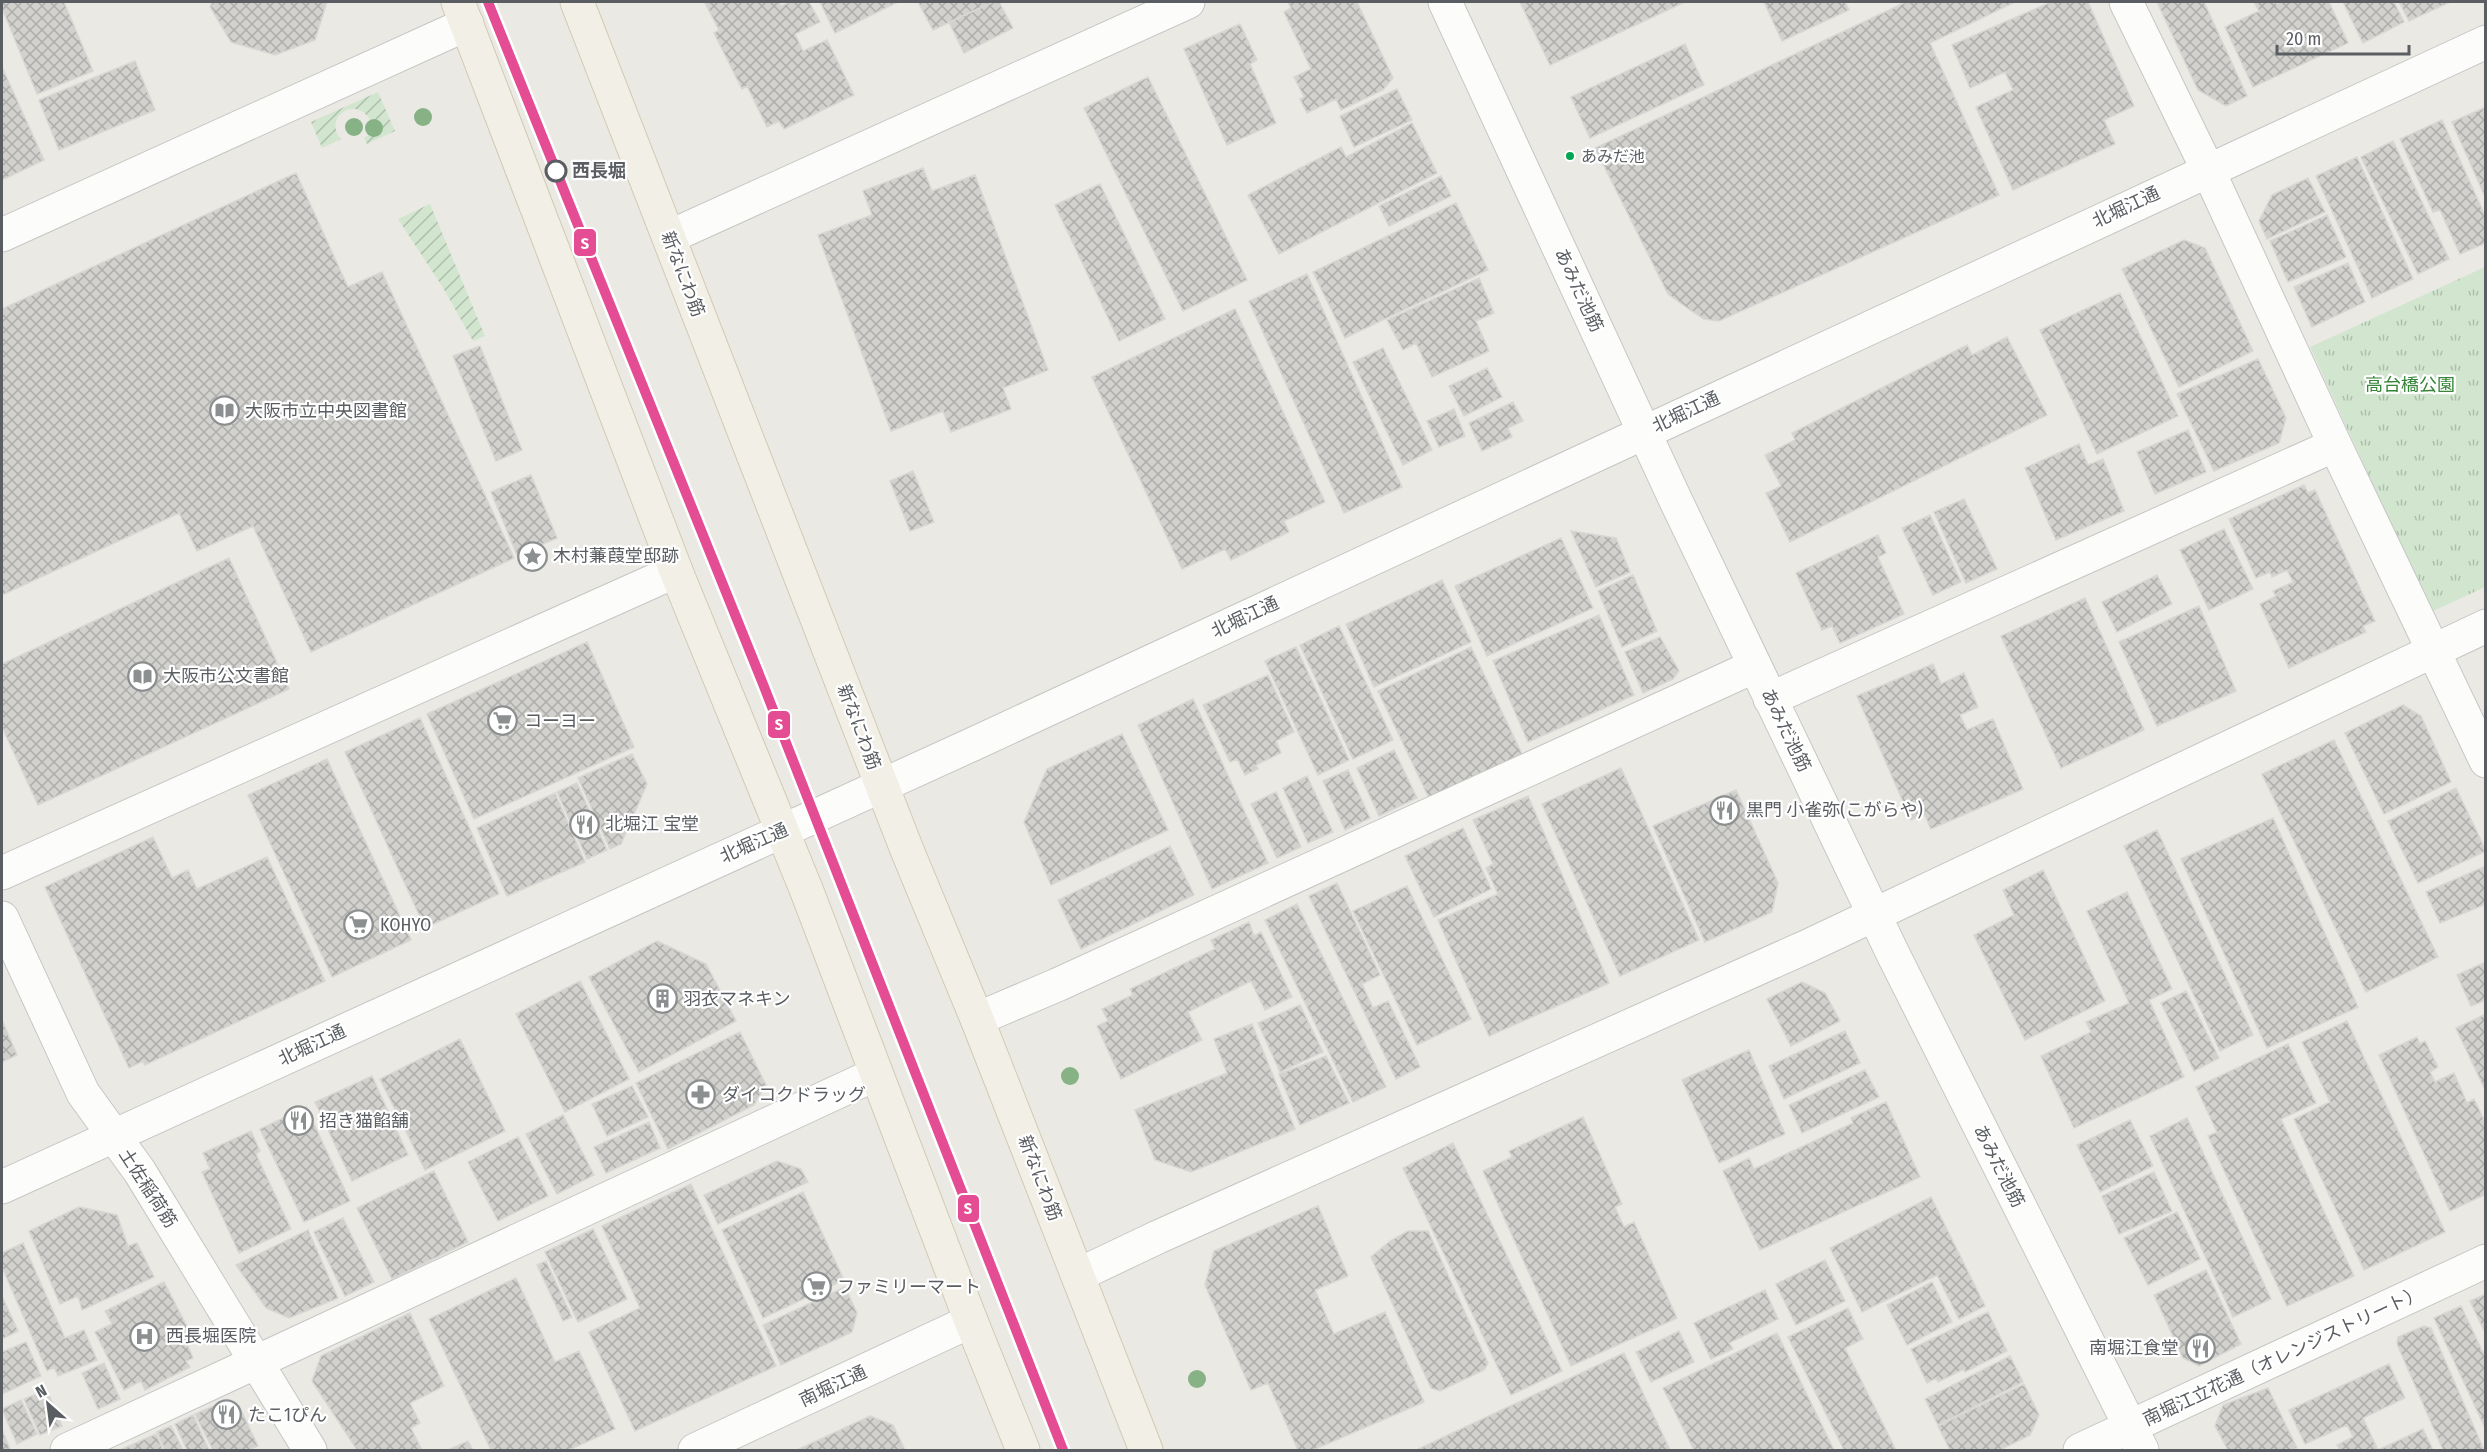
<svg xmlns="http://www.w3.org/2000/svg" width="2487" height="1452" font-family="'Fira Sans Condensed','Noto Sans JP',sans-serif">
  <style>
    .park { fill: url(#park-tufts) }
    .garden { fill: url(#garden-furrows) }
    .building { fill: url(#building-cross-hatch); stroke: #d9d7d4; stroke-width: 1.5 }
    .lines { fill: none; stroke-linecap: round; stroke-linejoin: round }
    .minor-casing { stroke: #c6c6c5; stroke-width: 35 }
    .major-casing { stroke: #d2c9b2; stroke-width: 35 }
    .minor { stroke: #fcfcfb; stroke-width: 33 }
    .major { stroke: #f2f0e6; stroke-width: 33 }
    .metro-1-casing { stroke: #fff; stroke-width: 15 }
    .metro-1 { stroke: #e44d93; stroke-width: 10 }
    .tree { fill: #87b285 }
    .bus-dot { fill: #00a651; stroke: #fff; stroke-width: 2 }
    .stop-dot { fill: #fff; stroke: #5a5e62; stroke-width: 3 }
    .labels { text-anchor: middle; stroke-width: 4.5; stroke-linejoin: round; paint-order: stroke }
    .bus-label { font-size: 16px; fill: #5a5e62; stroke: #fff; text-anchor: start }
    .stop-label { font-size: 18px; font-weight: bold; fill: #5a5e62; stroke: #fff; text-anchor: start }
    .street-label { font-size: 18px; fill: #5a5e62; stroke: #fff }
    .park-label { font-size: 18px; fill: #368538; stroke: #fff }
    .poi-label { font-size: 18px; fill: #5a5e62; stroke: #fff; text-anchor: start }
    .line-badge { stroke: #fff; stroke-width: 2 }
    .badge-label { font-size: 16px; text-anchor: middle; font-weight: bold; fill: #fff }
  </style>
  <defs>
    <pattern id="park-tufts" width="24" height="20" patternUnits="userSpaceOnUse" patternTransform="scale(1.5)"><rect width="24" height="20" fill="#d2e6cf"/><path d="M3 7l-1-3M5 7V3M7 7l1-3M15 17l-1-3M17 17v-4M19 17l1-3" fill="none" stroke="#adbeab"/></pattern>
    <pattern id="garden-furrows" width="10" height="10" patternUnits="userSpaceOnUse" patternTransform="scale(1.5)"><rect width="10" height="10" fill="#d2e6cf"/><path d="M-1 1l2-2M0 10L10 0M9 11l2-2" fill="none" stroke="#adbeab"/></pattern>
    <pattern id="building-cross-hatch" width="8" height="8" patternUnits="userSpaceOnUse" patternTransform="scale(1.5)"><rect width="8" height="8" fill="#d2d1ce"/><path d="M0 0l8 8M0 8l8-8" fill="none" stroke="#adadab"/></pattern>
  </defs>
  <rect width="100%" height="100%" fill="#eae9e4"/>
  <path class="park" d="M2485,267v320l-54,25 -121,-265z"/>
  <path class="garden" d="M378,92l17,39 -28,13 -3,-7 4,-1 3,-9 -2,-9c-16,-22 -46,1 -28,21l-19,9 -11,-26z
    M430,204l55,132 -12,5 -31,-55 -44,-67z"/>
  <path class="building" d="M2,2h62l29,69 -56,23 -35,-86z
    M212,2h115l-12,38 -40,15 -44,-13 -21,-35z
    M707,2h72l2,4 9,-4h19l11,20 -25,12 8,17 24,-11 27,55 -70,34 -5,-8 -12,6 -20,-41 -5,3 -28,-56 5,-3 -14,-27z
    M820,2h78l-63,31z
    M918,2h75l-60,28z
    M993,2h6l14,26 -49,25 -15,-31z
    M1288,2h69l36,76 -10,12 -42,20 -5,-11 -29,14 -7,-14 4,-2 -10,-20 17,-8 -27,-57 7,-4z
    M1520,2h165l-135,63z
    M1764,2h81l4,8 -67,31z
    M1906,2h109l-85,41 69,152 -280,126 -15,-2 -14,-9 -22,-16 -73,-146z
    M2051,2h37l46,104 -30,14 11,24 -102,46 -37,-83 37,-17 -8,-18 -35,16 -18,-43z
    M2157,2h47l43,94 -21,10 -28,-16z
    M2254,2h22l1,2 5,-2h47l19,41 -95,44 -28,-60 34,-16z
    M2343,2h51l10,20 -41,21z
    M2399,2h51l-41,19z
    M1240,24l17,36 -7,4 26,59 -49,22 -43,-96z
    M1685,44l19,41 -114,53 -19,-41z
    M135,61l20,49 -96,40 -20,-50z
    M2,67l42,93 -42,20z
    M1148,77l99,203 -64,31 -99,-203z
    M1397,89l15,31 -58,27 -14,-31z
    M2486,107v92l-34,-77z
    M2442,120l44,98v25l-26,11 -20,-44 -7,2 -33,-73z
    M1412,123l25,50 -158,81 -31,-59 93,-48 5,10z
    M2393,141l56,118 -31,15 -57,-117z
    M2357,157l56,122 -41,19 -56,-122z
    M923,168l9,23 43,-16 73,195 -45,18 8,21 -60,23 -8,-21 -52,20 -73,-196 54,-20 -9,-24z
    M296,173l52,114 34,-15 132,286 -203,94 -58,-126 -56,25 -18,-38 -177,82v-286z
    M1441,176l10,20 -62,30 -10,-20z
    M2308,178l17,34 -58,27 -8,-18 13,-26z
    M1100,184l65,135 -46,22 -64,-136z
    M1456,203l32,67 -143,68 -32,-66z
    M2327,215l19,42 -58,25 -18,-41z
    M2184,240l21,8 48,103 -74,36 -57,-118z
    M2348,263l17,39 -53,25 -18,-40z
    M1307,274l95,213 -58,26 -95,-212z
    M1479,278l15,35 -18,8 13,30 -57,26 -16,-34 -13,7 -16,-30z
    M2120,293l58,123 -81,38 -57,-124z
    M1235,309l90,193 -41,19 5,11 -58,28 -6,-11 -43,20 -90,-192z
    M2007,337l40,78 -257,127 -24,-49 15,-7 -16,-31 30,-15 -3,-7 175,-88 5,10z
    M480,346l42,104 -26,11 -43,-105z
    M1383,348l49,102 -29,15 -50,-103z
    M2258,359l28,59 -7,25 -65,28 -37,-77z
    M1487,368l15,29 -38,19 -15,-30z
    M1513,402l10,19 -15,7 4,9 -30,14 -13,-28z
    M1454,409l11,27 -26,11 -12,-26z
    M2188,430l18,42 -51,22 -18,-42z
    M2079,444l9,21 15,-6 21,52 -68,29 -31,-72z
    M913,471l21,51 -24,9 -20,-50z
    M531,475l26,63 -40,17 -26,-63z
    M2304,485l4,8 7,-3 60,131 -12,5 3,6 -77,36 -29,-64 16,-8 -3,-5 20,-9 -6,-12 -15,7 -2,-5 -14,6 -27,-59z
    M1964,499l33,70 -31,14 -32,-71z
    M1930,515l31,67 -28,13 -31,-67z
    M2224,529l29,60 -44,21 -29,-60z
    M1571,531l45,7 14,34 -34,15z
    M1878,535l8,18 -8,4 26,57 -64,29 -8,-17 -10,4 -26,-57z
    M1561,538l32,70 -106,48 -32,-70z
    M229,558l60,131 -251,116 -36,-78v-63z
    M1633,575l24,56 -35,16 -24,-56z
    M2157,575l15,29 -55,28 -15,-30z
    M1442,580l29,62 -97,45 -28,-63z
    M2085,598l59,132 -83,38 -60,-132z
    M2199,606l37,85 -79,35 -38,-84z
    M1599,615l35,80 -106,47 -35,-81z
    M1339,626l54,114 -40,19 -53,-114z
    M1660,637l19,34 -6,8 -30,14 -18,-41z
    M587,642l47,105 -160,72 -47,-105z
    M1296,647l53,113 -31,15 -53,-114z
    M1471,647l51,107 -93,44 -51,-107z
    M1933,664l8,20 23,-11 14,34 -18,8 7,15 26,-11 30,70 -92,40 -7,-15 -13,6 -54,-124z
    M1268,675l26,57 -18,9 5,12 -25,12 2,4 -13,6 -8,-16 -7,3 -27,-57z
    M1193,699l75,164 -56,26 -74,-164z
    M2403,705l18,11 30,66 -67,32 -39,-81z
    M420,718l79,176 -74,34 -80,-176z
    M1122,734l46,96 -117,55 -27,-63 23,-53z
    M2334,740l104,217 -72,35 -104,-218z
    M1394,750l23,48 -38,18 -22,-48z
    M632,754l15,30 -26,60 -11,5 -32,-71z
    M327,759l84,181 -79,37 -84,-182z
    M1621,768l78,172 -79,36 -78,-172z
    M1348,770l22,48 -25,12 -22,-49z
    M1307,776l26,56 -25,11 -25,-55z
    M577,783l30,67 -20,9 -30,-67z
    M2456,788l30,63 -68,32 -30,-62z
    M1736,790l42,93 -6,29 -67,30 -52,-116z
    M1276,792l25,55 -24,11 -26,-54z
    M555,793l30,69 -78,34 -30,-68z
    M1528,796l81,187 -120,53 -51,-116 60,-26 -12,-26 7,-4 -20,-44z
    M2273,818l85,189 -91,41 -86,-189z
    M1463,828l28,61 -57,28 -29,-61z
    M2157,830l96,205 -33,16 -96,-205z
    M153,837l19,41 16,-8 9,19 70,-32 58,124 -180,84 -2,-4 -14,7 -84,-181z
    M1170,846l24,49 -113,54 -23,-49z
    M2486,866v38l-46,19 -14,-31z
    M2043,870l62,131 -80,39 -51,-105 40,-20 -11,-25z
    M1337,883l43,92 -18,9 11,24 15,-7 32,66 -24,12 -87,-183z
    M1407,886l64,133 -54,26 -64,-134z
    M2127,892l45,97 -23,11 35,77 -110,51 -33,-72 50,-24 -5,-10 43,-19 -42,-92z
    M1297,904l89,183 -33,15 -88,-182z
    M1249,922l5,14 7,-4 31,65 -27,13 -14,-29 -63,31 14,28 -81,39 -24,-53 11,-5 -6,-12 31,-14 -3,-6 85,-40 -4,-9z
    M657,941l49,23 30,57 -97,51 -50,-95z
    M2486,962v38l-15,6 -14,-31z
    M580,981l49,98 -64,33 -49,-98z
    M1802,982l23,11 15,28 -49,25 -24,-47z
    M2186,991l33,67 -25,13 -33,-68z
    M1300,1005l23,47 -43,20 -22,-49z
    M2486,1014v78l-30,-64z
    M2,1020l15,35 -15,7z
    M2347,1021l98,211 -81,38 -70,-151 36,-17 -28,-60z
    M1252,1024l43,105 -104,43 -36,-12 -20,-50 92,-37 -13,-34z
    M1845,1031l15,32 -76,36 -15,-33z
    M740,1032l26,53 -12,20 -86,44 -32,-66z
    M2417,1037l3,7 5,-3 13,26 -8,5 5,10 19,-9 13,30 7,-4 12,25v70l-36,17 -71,-156z
    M460,1039l45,92 -80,39 -45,-91z
    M2288,1044l28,59 -35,16 73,157 -67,30 -79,-170 9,-4 -21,-45z
    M1749,1050l36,84 -66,29 -37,-83z
    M1326,1056l23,47 -49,22 -21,-51z
    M1865,1070l14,27 -77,36 -13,-28z
    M372,1076l36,79 -56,26 -37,-79z
    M632,1086l16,31 -41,19 -15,-32z
    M1886,1102l34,75 -160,73 -37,-79 26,-13 5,11 99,-46 -2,-5z
    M306,1107l44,94 -46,21 -44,-93z
    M563,1115l31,60 -37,19 -31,-60z
    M1583,1117l39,87 -7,3 9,20 10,-5 43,96 -106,48 -88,-195 29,-14 -3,-6z
    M2187,1118l84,181 -38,18 -83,-181z
    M2130,1120l23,46 -53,26 -23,-47z
    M649,1122l11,26 -54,25 -12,-26z
    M251,1131l9,20 -4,3 35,75 -52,24 -37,-81 8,-3 -7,-16z
    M518,1137l30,59 -50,25 -30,-59z
    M1453,1143l109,228 -51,24 -108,-227z
    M777,1161l24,8 7,13 -90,42 -14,-29z
    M434,1171l34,71 -76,37 -35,-71z
    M2154,1172l18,39 -53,23 -17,-38z
    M691,1184l85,182 -141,65 -46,-99 51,-24 -38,-82z
    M803,1192l41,88 -81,38 -41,-88z
    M1931,1197l54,109 -26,13 -22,-44 -75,37 -32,-64z
    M1318,1206l30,70 -33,14 19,44 51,-22 39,90 -111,48h-15l-30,-67 -17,7 -46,-105 9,-34z
    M79,1207l38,8 11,31 9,-3 17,34 -72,33 -4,-14 -18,8 -31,-73z
    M2177,1212l23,47 -52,26 -24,-47z
    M343,1218l31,64 -29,14 -31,-64z
    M593,1229l34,70 -49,23 -33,-70z
    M308,1230l30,68 -49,20 -23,-10 -30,-43z
    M1408,1231h20l60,132 -4,7 -44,21 -9,-3 -60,-131 19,-16z
    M23,1243l42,95 19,-8 13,30 -39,16 -4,-9 -7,4 -45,-104v-14z
    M1825,1260l20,41 -49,24 -20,-41z
    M546,1261l26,56 -9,4 -26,-56z
    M2206,1270l35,74 -42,22 -16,-8 -29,-63z
    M516,1278l39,84 24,-11 36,78 -46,21h-78l-62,-131z
    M164,1282l30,58 -7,4 6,14 -7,3 4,6 -45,23 -4,-9 -17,9 -29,-58 17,-8 -7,-13z
    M1932,1282l20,40 -45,23 -20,-40z
    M845,1287l12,26 -5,19 -71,33 -18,-40z
    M1765,1290l13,29 -49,24 4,6 -22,10 -17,-36z
    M2486,1294v41l-16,-34z
    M2,1296l16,35 -16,8z
    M2461,1306l25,53v71l-52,-112z
    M1848,1308l15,31 -18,9 51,102h-52l-56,-113z
    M1988,1312l19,39 -42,21 -1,-3 -26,13 -2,-4 -9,5 -16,-34z
    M410,1313l34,73 -34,17 10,20 -9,5 11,22h-65l-45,-69 9,-25z
    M2424,1326l7,2 53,122h-41l-46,-106 1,-7z
    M1679,1331l15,31 -43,20 -15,-30z
    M1777,1333l57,117h-140l-31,-62z
    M26,1342l15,34 -39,18v-42z
    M1624,1353l46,97h-254z
    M2010,1356l13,26 -85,43 -13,-26z
    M104,1363l16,36 -22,10 -16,-36z
    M2389,1364l16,34 -42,20 15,32 45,-21 10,21h-93l-3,-5 16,-8 -6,-12 -42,19 -16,-34z
    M2024,1384l15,31 -9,20 -30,15h-50l-12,-24z
    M2268,1388l29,60 -4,2h-65l-13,-24 8,-21z
    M47,1390l15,36 -22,9 -16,-36z
    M21,1400l16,34 -20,10 -15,-35z
    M218,1404l21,2 19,40 -10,4h-35l-18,-36z
    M193,1415l16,35h-22l-12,-26z
    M870,1416l23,9 12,25h-108z
    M171,1426l12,24h-18l-8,-18z
    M2,1429l8,20 -4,1h-4z
    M156,1434l7,16h-40l-1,-1z
    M468,1441l5,9h-25z"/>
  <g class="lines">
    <defs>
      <path id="minor" d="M1445,2l231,499 218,455 248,494
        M2126,2l82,168 127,275 151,316
        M2,235l465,-211
        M669,237l519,-235
        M1770,699l565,-254
        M2,873l674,-302
        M2,918l81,175 57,79 170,278
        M977,1019l80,-34 698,-319
        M2,1187l969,-442 1515,-703
        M1078,1275l80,-38 650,-291 678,-320
        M67,1450l809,-376
        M695,1450l276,-129
        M2080,1450l406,-189"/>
      <path id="major" d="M458,2l218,569 130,318 165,432 52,129
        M577,2l330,848 70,169 169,431"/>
    </defs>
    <use href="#minor" class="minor-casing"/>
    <use href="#major" class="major-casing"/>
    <use href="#minor" class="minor"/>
    <use href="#major" class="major"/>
    <defs>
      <path id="metro-1" d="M488,2l275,682 300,766"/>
    </defs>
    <use href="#metro-1" class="metro-1-casing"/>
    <use href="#metro-1" class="metro-1"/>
  </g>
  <g class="tree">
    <circle cx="423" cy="117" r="9"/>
    <circle cx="354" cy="127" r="9"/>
    <circle cx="374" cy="128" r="9"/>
    <circle cx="1070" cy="1076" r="9"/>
    <circle cx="1197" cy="1379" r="9"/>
  </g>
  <defs>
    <symbol id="library-ring" viewBox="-11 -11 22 22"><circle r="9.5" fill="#fff" stroke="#8c8f90" stroke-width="1.5"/><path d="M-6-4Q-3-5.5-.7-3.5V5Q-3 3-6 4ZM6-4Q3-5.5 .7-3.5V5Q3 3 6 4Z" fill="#8c8f90"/></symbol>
    <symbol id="sight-ring" viewBox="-11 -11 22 22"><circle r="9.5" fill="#fff" stroke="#8c8f90" stroke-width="1.5"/><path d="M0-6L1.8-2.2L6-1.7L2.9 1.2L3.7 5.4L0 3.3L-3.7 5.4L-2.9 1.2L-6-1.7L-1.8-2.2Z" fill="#8c8f90"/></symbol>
    <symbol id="supermarket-ring" viewBox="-11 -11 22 22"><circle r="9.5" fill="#fff" stroke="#8c8f90" stroke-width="1.5"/><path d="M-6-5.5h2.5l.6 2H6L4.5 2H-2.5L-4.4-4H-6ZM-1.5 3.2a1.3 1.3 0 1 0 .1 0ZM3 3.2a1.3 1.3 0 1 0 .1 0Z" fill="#8c8f90"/></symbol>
    <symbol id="restaurant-ring" viewBox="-11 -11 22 22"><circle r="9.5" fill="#fff" stroke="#8c8f90" stroke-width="1.5"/><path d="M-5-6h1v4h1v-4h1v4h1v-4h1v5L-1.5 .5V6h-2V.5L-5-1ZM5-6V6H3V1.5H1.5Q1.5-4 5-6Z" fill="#8c8f90"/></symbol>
    <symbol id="building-ring" viewBox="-11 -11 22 22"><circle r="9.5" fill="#fff" stroke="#8c8f90" stroke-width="1.5"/><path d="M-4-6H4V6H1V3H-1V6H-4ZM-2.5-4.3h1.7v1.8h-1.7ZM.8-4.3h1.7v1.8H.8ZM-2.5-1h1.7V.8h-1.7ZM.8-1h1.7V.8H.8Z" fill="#8c8f90"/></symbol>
    <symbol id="pharmacy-ring" viewBox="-11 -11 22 22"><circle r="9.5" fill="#fff" stroke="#8c8f90" stroke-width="1.5"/><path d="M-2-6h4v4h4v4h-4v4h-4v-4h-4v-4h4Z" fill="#8c8f90"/></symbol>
    <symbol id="hospital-ring" viewBox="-11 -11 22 22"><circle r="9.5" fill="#fff" stroke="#8c8f90" stroke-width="1.5"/><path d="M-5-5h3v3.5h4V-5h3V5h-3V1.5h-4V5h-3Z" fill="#8c8f90"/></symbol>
  </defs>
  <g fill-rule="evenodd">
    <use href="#library-ring" x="208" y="394" width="33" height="33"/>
    <use href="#sight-ring" x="516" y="540" width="33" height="33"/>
    <use href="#library-ring" x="126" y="660" width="33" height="33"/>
    <use href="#supermarket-ring" x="486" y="704" width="33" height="33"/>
    <use href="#restaurant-ring" x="1708" y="794" width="33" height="33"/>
    <use href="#restaurant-ring" x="568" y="808" width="33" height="33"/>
    <use href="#supermarket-ring" x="342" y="908" width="33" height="33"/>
    <use href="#building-ring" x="646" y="982" width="33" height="33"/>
    <use href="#pharmacy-ring" x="684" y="1078" width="33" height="33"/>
    <use href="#restaurant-ring" x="282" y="1104" width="33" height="33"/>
    <use href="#supermarket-ring" x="800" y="1270" width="33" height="33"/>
    <use href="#hospital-ring" x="128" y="1320" width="33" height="33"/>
    <use href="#restaurant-ring" x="2184" y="1332" width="33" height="33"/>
    <use href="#restaurant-ring" x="210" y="1398" width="33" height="33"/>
  </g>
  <circle class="bus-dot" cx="1570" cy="156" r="5"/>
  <circle class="stop-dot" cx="556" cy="171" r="10"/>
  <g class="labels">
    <g class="bus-label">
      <text x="1581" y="162">あみだ池</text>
    </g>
    <g class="stop-label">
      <text x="572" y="177">西長堀</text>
    </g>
    <g class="street-label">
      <text transform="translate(2126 207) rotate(-25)" y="6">北堀江通</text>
      <text transform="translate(683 274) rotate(69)" y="6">新なにわ筋</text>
      <text transform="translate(1579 290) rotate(65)" y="6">あみだ池筋</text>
      <text transform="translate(1686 412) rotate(-25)" y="6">北堀江通</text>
      <text transform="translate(1245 617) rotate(-25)" y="6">北堀江通</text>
      <text transform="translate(859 727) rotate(69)" y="6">新なにわ筋</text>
      <text transform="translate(1786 730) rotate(64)" y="6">あみだ池筋</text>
      <text transform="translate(754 843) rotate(-24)" y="6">北堀江通</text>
      <text transform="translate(312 1045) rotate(-25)" y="6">北堀江通</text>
      <text transform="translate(1999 1166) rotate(63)" y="6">あみだ池筋</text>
      <text transform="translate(1040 1178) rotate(69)" y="6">新なにわ筋</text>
      <text transform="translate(148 1188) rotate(57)" y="6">土佐稲荷筋</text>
      <text transform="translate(2283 1356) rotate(-25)" y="6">南堀江立花通（オレンジストリート）</text>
      <text transform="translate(833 1386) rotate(-25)" y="6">南堀江通</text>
    </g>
    <g class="park-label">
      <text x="2410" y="391">高台橋公園</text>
    </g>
    <g class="poi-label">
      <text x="245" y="417">大阪市立中央図書館</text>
      <text x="553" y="562">木村蒹葭堂邸跡</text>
      <text x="163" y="682">大阪市公文書館</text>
      <text x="524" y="727">コーヨー</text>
      <text x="1746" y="816">黒門 小雀弥(こがらや)</text>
      <text x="605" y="830">北堀江 宝堂</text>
      <text x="380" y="931">KOHYO</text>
      <text x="683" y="1005">羽衣マネキン</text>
      <text x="722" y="1101">ダイコクドラッグ</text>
      <text x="319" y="1127">招き猫餡舗</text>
      <text x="837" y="1293">ファミリーマート</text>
      <text x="166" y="1342">西長堀医院</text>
      <text x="2179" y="1354" text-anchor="end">南堀江食堂</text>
      <text x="248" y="1421">たこ1ぴん</text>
    </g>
  </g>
  <g class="line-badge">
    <rect x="573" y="228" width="24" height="29" rx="6" fill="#e44d93"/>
    <rect x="767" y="710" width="24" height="29" rx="6" fill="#e44d93"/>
    <rect x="957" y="1194" width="23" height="29" rx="6" fill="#e44d93"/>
  </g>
  <g class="badge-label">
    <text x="585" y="249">S</text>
    <text x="779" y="730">S</text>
    <text x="968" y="1214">S</text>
  </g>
  <rect width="2487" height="1452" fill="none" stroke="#5a5e62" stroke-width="6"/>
  <g transform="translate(48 1404) rotate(332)" stroke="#ffffff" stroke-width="4.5" paint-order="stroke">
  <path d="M0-4.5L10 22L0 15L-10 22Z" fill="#5a5e62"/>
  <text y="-9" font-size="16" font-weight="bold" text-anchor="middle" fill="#5a5e62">N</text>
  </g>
  <path d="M2277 45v9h132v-9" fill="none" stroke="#5a5e62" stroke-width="3"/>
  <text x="2286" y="45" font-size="18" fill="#5a5e62" stroke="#ffffff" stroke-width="4.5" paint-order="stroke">20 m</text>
</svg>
